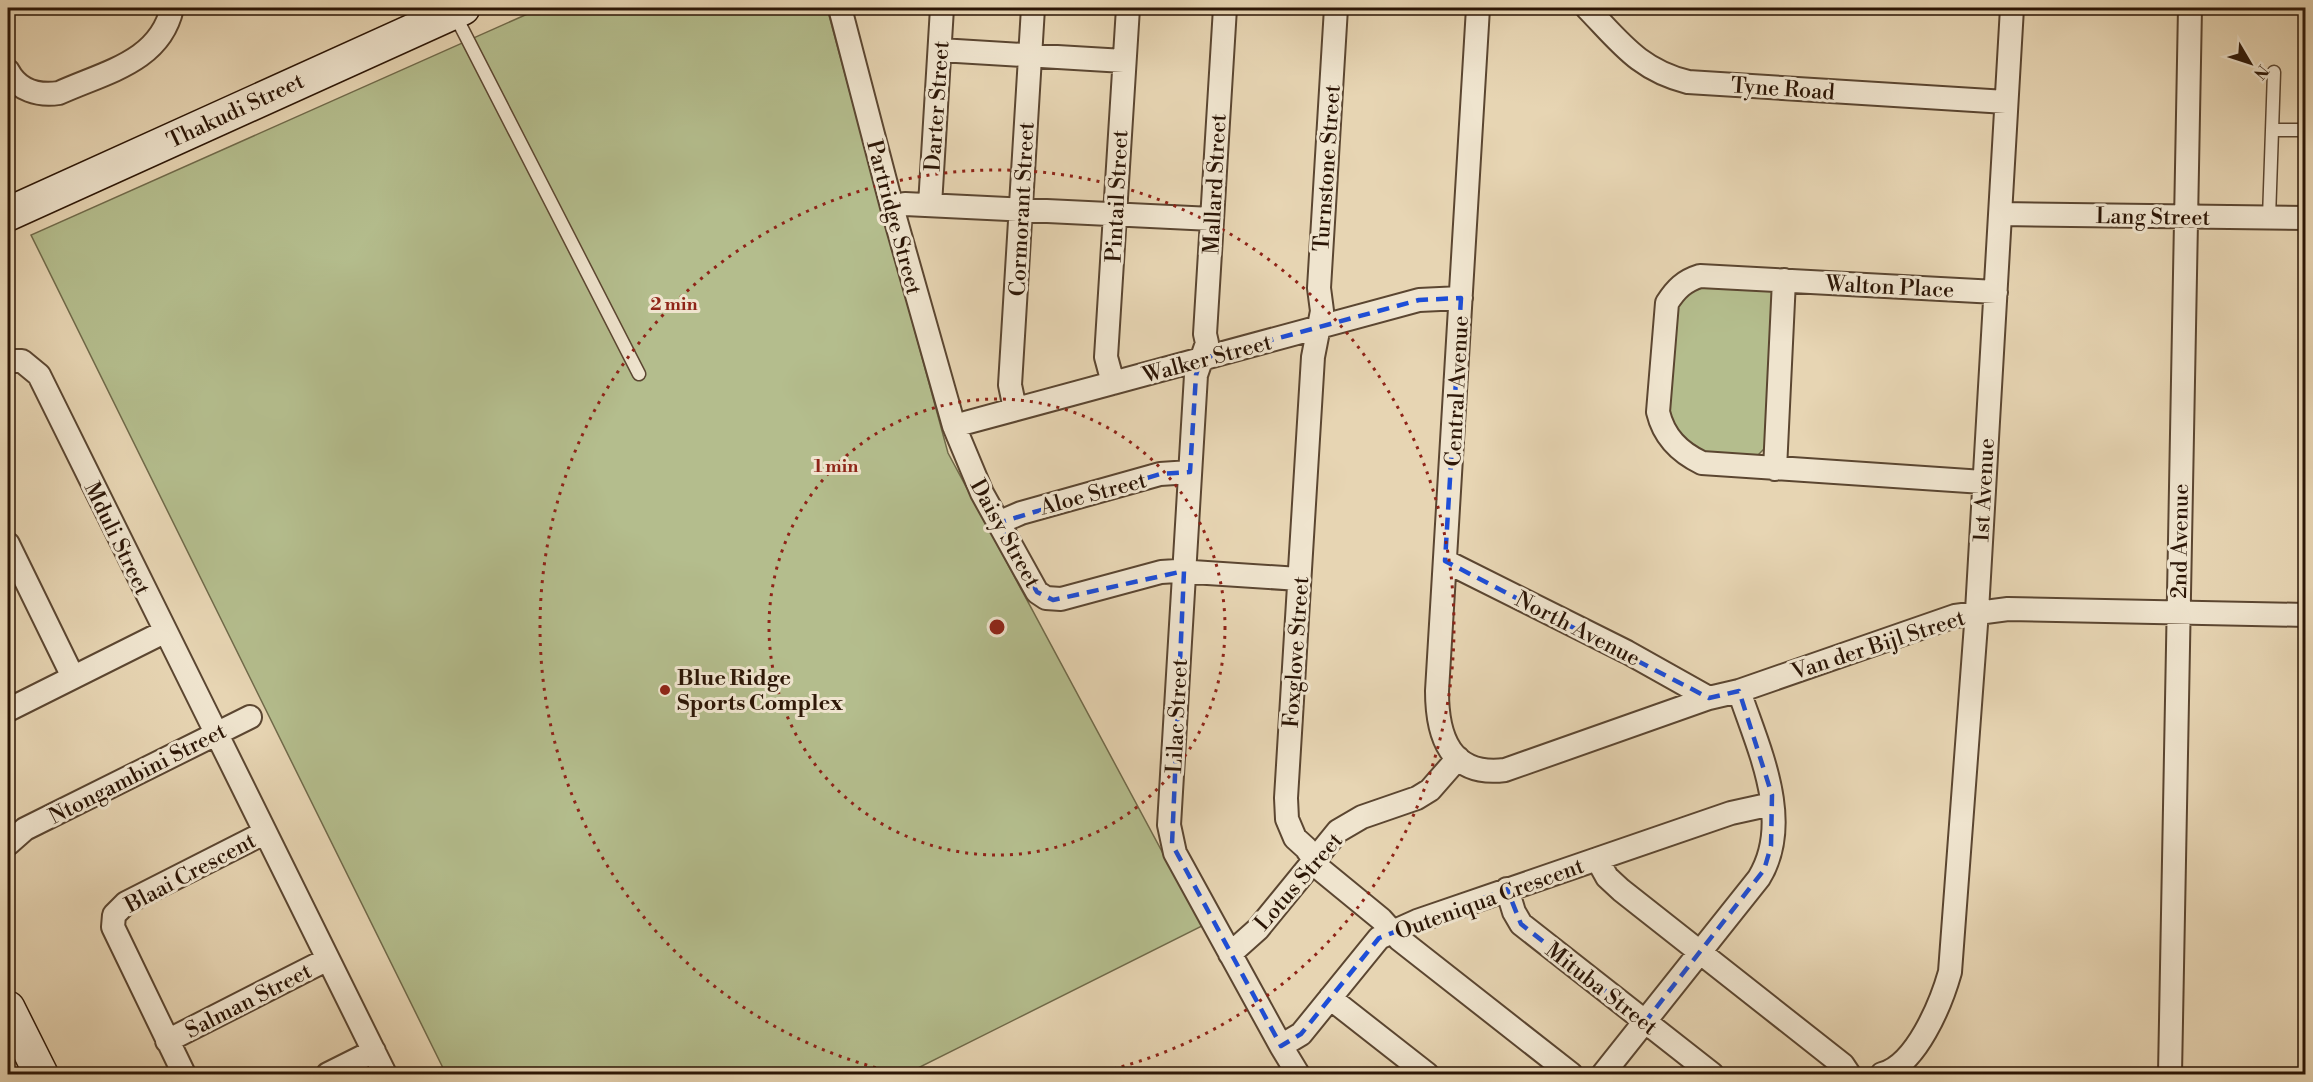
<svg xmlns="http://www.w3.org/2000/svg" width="2313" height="1082" font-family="'Libre Bodoni',serif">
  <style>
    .green { fill: #b4bd8d; stroke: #706a4a; stroke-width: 1.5 }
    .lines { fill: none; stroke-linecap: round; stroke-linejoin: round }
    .lane-casing { stroke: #5b4631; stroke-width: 15 }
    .street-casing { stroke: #5b4631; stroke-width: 26 }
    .secondary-casing { stroke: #2c1606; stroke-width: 36 }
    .lane { stroke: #efe4ce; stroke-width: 12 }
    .street { stroke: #efe4ce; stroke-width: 22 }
    .secondary { stroke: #efe4ce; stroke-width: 33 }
    .marked { fill: none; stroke: #1d4ed8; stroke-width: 4.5; stroke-dasharray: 12 8; stroke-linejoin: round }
    .ring { fill: none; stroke: #8f2418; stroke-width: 3; stroke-dasharray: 3 6 }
    .poi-dot { fill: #8f2418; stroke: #efe4ce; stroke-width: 2 }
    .labels { text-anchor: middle; stroke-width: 6; stroke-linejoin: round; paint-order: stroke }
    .street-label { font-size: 22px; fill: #2c1606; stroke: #efe4ce }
    .poi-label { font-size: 22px; font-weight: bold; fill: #2c1606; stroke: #efe4ce; text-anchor: start }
    .centre { fill: #8f2418; stroke: #efe4ce; stroke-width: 3 }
    .ring-label { font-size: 18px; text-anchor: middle; font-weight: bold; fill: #8f2418; stroke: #efe4ce; stroke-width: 6; stroke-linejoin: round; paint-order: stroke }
  </style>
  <rect width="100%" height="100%" fill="#e7d5b3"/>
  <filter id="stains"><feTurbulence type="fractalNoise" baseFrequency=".00333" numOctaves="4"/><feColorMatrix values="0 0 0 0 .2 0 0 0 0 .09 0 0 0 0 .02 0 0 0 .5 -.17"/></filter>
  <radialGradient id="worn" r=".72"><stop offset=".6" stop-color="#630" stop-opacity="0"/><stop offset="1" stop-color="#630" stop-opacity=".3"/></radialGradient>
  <path class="green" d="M541,8h286l121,445 254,473 -296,148h-460l-415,-839z
    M1700,286l65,1 7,6 2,8 -7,145 -11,11 -58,-5 -19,-14 -12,-28 7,-97 7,-16z"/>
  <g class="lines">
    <defs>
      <path id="lane" d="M454,13l185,361
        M2272,130h34
        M2269,218l5,-146"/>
      <path id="street" d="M840,8l52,199 62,219 28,67 55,99 9,6 15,1 100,-27 16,-1 122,8
        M1225,8l-20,326 2,9 -11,32 -27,450 6,28 106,193
        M1336,8l-17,280 3,23 -9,46 -27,441 1,21 8,19 11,10 14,21 61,50 18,20 172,135
        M1478,8l-41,683c0,45 13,86 68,79l204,-72 30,-7 216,-75 53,-7 298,6
        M1587,8c33,34 52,62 101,74l318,20
        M940,50l184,11
        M8,71c10,19 30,25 51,22 46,-21 101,-31 113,-85
        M930,205l12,-197
        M892,207l13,-3 307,15
        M2001,214l305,4
        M8,361h14l17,14c114,234 232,465 346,699
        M1113,383l-7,-26 22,-349
        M1015,409l-5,-24 23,-377
        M954,426l465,-126 42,-2
        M1775,469l9,-189
        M1983,482l-281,-19c-23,-11 -38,-26 -44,-51l9,-109c9,-14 17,-22 33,-27l296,16
        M998,523l23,-10 139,-39 30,-2
        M8,544l65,133
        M1445,561l182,91 82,46
        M8,710l156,-78
        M8,844l17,-15 225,-112
        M1597,859l10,18 14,13 222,175 6,9
        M1507,889l7,23 7,12 191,150
        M1230,954l28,-25 80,-98 24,-14 55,-19 13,-8 28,-32
        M1330,998l97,76
        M167,1041l161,-82
        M184,1074l-71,-147 1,-12 12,-12 138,-70
        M328,1074l46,-23
        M1298,1074l-17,-28 20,-12 78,-96 38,-17 314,-108 41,-9
        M1603,1074l156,-196c35,-57 -1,-130 -20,-187
        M1882,1074c34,-9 59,-70 68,-102l27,-361 35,-603
        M2170,1074l20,-1066"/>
      <path id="secondary" d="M8,214l455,-206
        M8,1008l33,66"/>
    </defs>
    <use href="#lane" class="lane-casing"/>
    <use href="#street" class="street-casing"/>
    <use href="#secondary" class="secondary-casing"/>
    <use href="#lane" class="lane"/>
    <use href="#street" class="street"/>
    <use href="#secondary" class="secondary"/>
  </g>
  <path class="marked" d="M1461,298l-16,263 264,137 30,-7 33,104 -1,51 -7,24 -119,152 -124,-98 -14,-35 -128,49 -78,96 -20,12 -109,-202 12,-273 -131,29 -16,-8 -39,-69 162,-49 30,-2 6,-97 5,-16 218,-59z"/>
  <g class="ring">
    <circle cx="997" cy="627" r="228"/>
    <path d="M902 1074A457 457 0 1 1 1092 1074"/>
  </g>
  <circle class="poi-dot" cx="665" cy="690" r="6"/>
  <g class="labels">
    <g class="street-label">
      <text transform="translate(1783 88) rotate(4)" y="8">Tyne Road</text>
      <text transform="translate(936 106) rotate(-86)" y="8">Darter Street</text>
      <text transform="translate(235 110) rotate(-25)" y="8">Thakudi Street</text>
      <text transform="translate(1326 168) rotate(-86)" y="8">Turnstone Street</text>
      <text transform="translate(1214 184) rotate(-87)" y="8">Mallard Street</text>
      <text transform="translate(1116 196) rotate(-87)" y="8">Pintail Street</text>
      <text transform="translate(1021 209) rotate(-87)" y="8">Cormorant Street</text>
      <text transform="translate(2153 216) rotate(1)" y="8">Lang Street</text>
      <text transform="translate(895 217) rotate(75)" y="8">Partridge Street</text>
      <text transform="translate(1890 286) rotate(3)" y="8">Walton Place</text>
      <text transform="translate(1207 358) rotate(-15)" y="8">Walker Street</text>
      <text transform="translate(1456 391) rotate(-87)" y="8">Central Avenue</text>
      <text transform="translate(1983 490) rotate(-87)" y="8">1st Avenue</text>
      <text transform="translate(1093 493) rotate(-15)" y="8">Aloe Street</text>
      <text transform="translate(1006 533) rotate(61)" y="8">Daisy Street</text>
      <text transform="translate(118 538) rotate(64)" y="8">Mduli Street</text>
      <text transform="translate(2179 541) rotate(-89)" y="8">2nd Avenue</text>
      <text transform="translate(1578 628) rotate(27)" y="8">North Avenue</text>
      <text transform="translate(1878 644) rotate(-18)" y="8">Van der Bijl Street</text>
      <text transform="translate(1295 652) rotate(-86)" y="8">Foxglove Street</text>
      <text transform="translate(1176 716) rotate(-87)" y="8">Lilac Street</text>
      <text transform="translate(137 773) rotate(-27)" y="8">Ntongambini Street</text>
      <text transform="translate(190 872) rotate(-28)" y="8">Blaai Crescent</text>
      <text transform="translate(1298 881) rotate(-49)" y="8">Lotus Street</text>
      <text transform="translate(1489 898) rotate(-20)" y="8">Outeniqua Crescent</text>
      <text transform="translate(1602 988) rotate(38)" y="8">Mituba Street</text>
      <text transform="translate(248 1000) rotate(-27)" y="8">Salman Street</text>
    </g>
    <g class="poi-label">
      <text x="677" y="685">Blue Ridge<tspan x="677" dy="25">Sports Complex</tspan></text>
    </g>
  </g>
  <circle cx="997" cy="627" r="9" class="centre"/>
  <g class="ring-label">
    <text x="674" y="310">2 min</text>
    <text x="836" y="472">1 min</text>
  </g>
  <rect width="2313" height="1082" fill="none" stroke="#e7d5b3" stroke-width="30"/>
  <rect x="9" y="9" width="2295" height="1064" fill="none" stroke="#2c1606" stroke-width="3"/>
  <rect x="15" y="15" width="2283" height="1052" fill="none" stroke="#2c1606" stroke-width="1.5"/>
  <g transform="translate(2250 63) rotate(129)" stroke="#efe4ce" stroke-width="4.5" paint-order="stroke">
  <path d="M0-4.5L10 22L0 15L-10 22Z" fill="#2c1606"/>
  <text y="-9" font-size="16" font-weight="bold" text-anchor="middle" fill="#2c1606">N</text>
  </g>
  <rect width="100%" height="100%" filter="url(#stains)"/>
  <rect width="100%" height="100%" fill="url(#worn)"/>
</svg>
